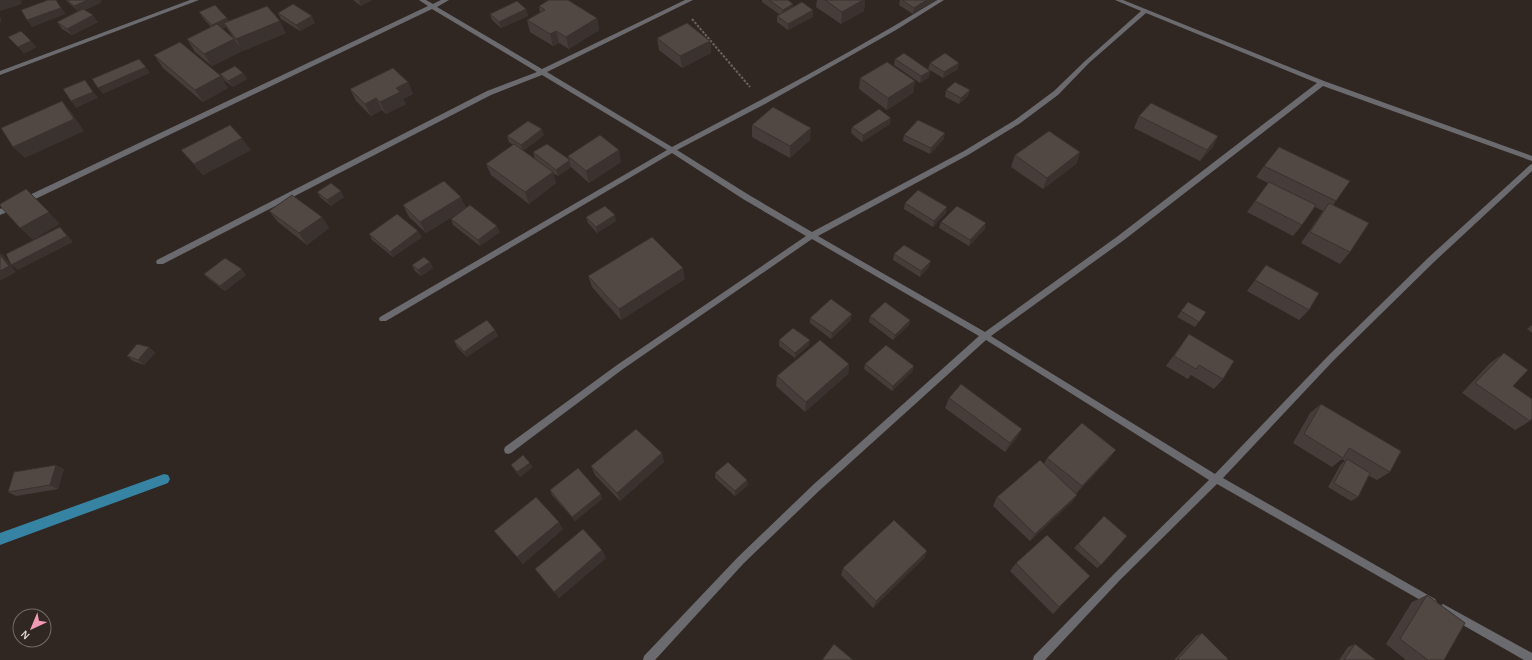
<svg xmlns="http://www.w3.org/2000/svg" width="1532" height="660" font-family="'Alegreya Sans',sans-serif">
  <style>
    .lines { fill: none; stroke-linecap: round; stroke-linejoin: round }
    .stream { fill: #3683a3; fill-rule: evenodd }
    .path { stroke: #6a625f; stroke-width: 2; stroke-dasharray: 2.5 1.5; stroke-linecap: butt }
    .street { fill: #6b6a6e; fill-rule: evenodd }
    .wall { fill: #463d3a; fill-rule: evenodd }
    .shaded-wall { fill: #39322f }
    .building { fill: #514743; stroke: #39322f }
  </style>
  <rect width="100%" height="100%" fill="#302723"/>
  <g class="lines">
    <path class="stream" d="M164,474l4,1 2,4 -2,4 -168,62v-12z"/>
    <path class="path" d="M692,19l58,68"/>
    <path class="street" d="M190,0h9l-199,75v-4z
      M419,0h7l7,4 8,-4h8l-12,7 105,62 143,-69h8l-146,72 125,75c89,-47 179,-94 265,-147h7l-48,30 -131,74 -88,46 72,45 63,37 152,-81 51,-31 39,-29 31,-30 56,-50 -26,-11h8l201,81 208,75v5l-209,-75 -199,154 -133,96 224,138 113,-118 100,-98 102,-93 2,-1v7l-98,91 -100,98 -111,118 212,121 2,3 -2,3 -3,2 -3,-2 -212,-121 -97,96 -75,80h-12l1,-4 80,-82 95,-94 -223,-140 -166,150 -76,73 -89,97h-12l1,-4 94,-99 76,-73 165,-148 -167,-97 -189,130 -112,84 -3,1 -3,-1 -1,-3 1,-3 112,-82 189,-129 -63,-37 -71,-46 -286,168h-6l-1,-2 1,-2 287,-167 -125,-75 -51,20 -328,169h-6l-1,-2 1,-2 330,-169 50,-19 -105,-63 -405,194h-6l-1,-2 1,-2 407,-193zM1146,13l171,70 -199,153 -133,96 -167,-96 150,-81 51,-31 39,-29 31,-32z
      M14,203l4,3 -1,2 -17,7v-6z
      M1443,604l89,49v7h-8l-84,-48 -2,-3 2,-3z"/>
  </g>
  <path class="wall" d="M66,0h34l2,2 -17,8 13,12 -26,13 -10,-6 -5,-7 21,-11 -8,-7z
    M353,0h19l-11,6z
    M762,0h26l5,7 20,10 -25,13 -11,-8v-6l2,-2 -17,-12z
    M817,0h48l-1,11 -23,13 -25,-17z
    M900,0h37l-24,14 -14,-9z
    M539,6l58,12 2,12 -30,19 -10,-6 -6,3 -23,-14 -3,-12 13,-8z
    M526,9l2,7 -27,12 -9,-8 -2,-6z
    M199,12l28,6 2,3 57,12 -43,18 -7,-9 6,9 -30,15 -17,-14 -8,-13 24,-12 -8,-9zM226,27l7,10 -11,-8z
    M278,13l37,10 -15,8 -19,-12z
    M657,38l53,3 1,12 -29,15 -23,-18z
    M154,55l74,33 -25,14 -40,-34z
    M895,59l35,12 -1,6 -9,6 -26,-18z
    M930,63l28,6 -15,9 -15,-9z
    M243,73l4,6 -14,8 -9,-7 -4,-6z
    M860,78l55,3 -2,12 -26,17 -28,-21z
    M408,82l5,12 -10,5 3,5 -20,10 -4,-4 -11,6 -15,-15 -6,-12z
    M946,90l22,6 -9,8 -14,-7z
    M1139,116l79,20 -6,12 -12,13 -66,-33z
    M890,124l-28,18 -11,-9 1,-6z
    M752,125l58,15 -20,18 -38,-21z
    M544,135l-21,16 21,14 -9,-6 -2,-7 36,8 -1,-4 53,6 -32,21 -18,-16 -13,9 -5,-3 3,10 -27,21 -38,-29 -5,-11 27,-19 -4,-3 -2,-6z
    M904,135l40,4 -14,15 -27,-13z
    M181,150h70l-48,25z
    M1080,152l-4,12 -33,25 -32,-22 4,-12z
    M1264,166l72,35 -3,4 17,47 -10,12 -39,-21 22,-32 -8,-4 -13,18 -9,11 -46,-24 21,-29 -12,-6z
    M317,192l27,5 -13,9 -10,-8z
    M905,203l41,10 -13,14 -29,-18z
    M403,205l63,3 34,24 -20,14 -27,-21 -2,-6 14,-10 -39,24 -17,-16z
    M269,211l53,6 7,11 -22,17 -29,-23z
    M586,217l30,4 -19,12 -9,-10z
    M941,222l44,7 -16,17 -30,-18z
    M369,234l53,3 -29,20 -21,-17z
    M894,254l35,13 -9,10 -27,-17z
    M430,262l3,6 -12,8 -6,-5 -3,-6z
    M1266,265l43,45 -10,10 -52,-29z
    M204,274l42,1 -21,16 -16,-12z
    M588,276l97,3 -64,41 -29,-33z
    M1188,302l18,10 -11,15 -18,-10z
    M870,316l40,4 -1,5 -16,15 -24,-18z
    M810,318l41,2 -20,19 -21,-16z
    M1532,325v8l-5,-4z
    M495,330l3,6 -31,21 -10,-10 -3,-6z
    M1189,334l34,45 -9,10 -23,-14 -3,4 -22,-13z
    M779,340h31l-1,5 -14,13 -16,-12z
    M149,347l6,6 -11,12 -11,-4 -6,-5z
    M1504,353l9,33 17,35 -15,9 -53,-37 28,-30z
    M849,364l-1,10 -43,38 -29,-26 1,-10z
    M865,364l49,2 -2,6 -20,19 -28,-22z
    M949,398l68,40 -12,14 -60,-44z
    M1321,404l69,68 -13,8 -8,-4 -11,21 -7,4 -23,-14 13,-23 4,-3 -3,-2 -10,8 -39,-24 17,-30z
    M662,453l2,9 -44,39 -25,-26 -4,-9z
    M1047,458l62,1 -33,35 1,1 -6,8 -41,38 -37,-35 4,-9 47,-33z
    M511,465l22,2 -13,10z
    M64,469l-6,20 -42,7 -8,-4z
    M715,473l32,7 1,5 -13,11 -20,-18z
    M550,490l52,9 -27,22 -23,-26z
    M1104,516l-3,49 -4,3 -23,-20z
    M563,529l-40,35 -23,-26 -6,-7z
    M602,550l4,8 -47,40 -24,-29z
    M927,551l-3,7 -51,50 -32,-33 2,-7z
    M1016,563l74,13 -37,38 -43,-43z
    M1427,595l17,65h-38l-20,-16 26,-42z
    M1202,633l25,27h-53l22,-24z
    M1355,644l21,16h-37l9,-13z"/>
  <path class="shaded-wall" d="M0,0h21l1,4 -22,7z
    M56,0l10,14 -34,13 -5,-7z
    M88,0h12l2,2 -23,11 -5,-7z
    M359,0h13l-11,6z
    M863,0h2l-1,11 -23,13 1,-12z
    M927,0h10l-24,14 1,-6z
    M793,4v6l-11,6 1,-6z
    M526,9l2,7 -27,12 -2,-6z
    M813,10v7l-25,13v-6z
    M93,15l5,7 -26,13 -5,-6z
    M0,16l2,5 -2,1z
    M312,16l3,7 -15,8 -4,-6z
    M227,18l4,6 -7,-1 2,4 -10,5 -4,-7z
    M597,18l2,12 -30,19 -3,-12z
    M280,21l6,12 -43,18 -7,-12z
    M556,31l3,12 -6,3 -3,-12z
    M234,39l8,12 -30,15 -8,-12z
    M31,41l6,6 -13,7 -6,-7z
    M710,41l1,12 -29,15 -2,-12z
    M959,63l-1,6 -15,9 1,-6z
    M146,67l4,6 -47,21 -5,-6z
    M930,71l-1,6 -9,6 1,-7z
    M243,73l4,6 -14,8 -5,-6z
    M221,76l7,12 -25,14 -8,-12z
    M85,80l13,18 -22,10 -5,-7z
    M915,81l-2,12 -26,17 1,-12z
    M408,82l5,12 -10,5 3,5 -20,10 -6,-12 16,-14z
    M970,90l-2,6 -9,8 2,-6z
    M376,98l6,12 -11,6 -6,-12z
    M62,101l10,12 12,18 -59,27 -12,-11z
    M891,118l-1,6 -28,18 1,-7z
    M811,128l-1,12 -20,18v-12z
    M542,129l2,6 -21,16 -2,-6z
    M945,133l-1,6 -14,15 1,-6z
    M1218,136l-6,12 -12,13 7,-11z
    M242,138l9,12 -48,25 -9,-11z
    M619,150l2,12 -32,21 -3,-12z
    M1080,152l-4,12 -33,25 4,-11z
    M569,161l2,6 -13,9 -2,-6z
    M553,172l3,11 -27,21 -4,-12z
    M26,189l34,35 -27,16 -13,-12z
    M341,191l3,6 -13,9 -4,-6z
    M461,197l5,11 -40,25 -6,-11z
    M947,207l-1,6 -13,14 1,-6z
    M615,215l1,6 -19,12 -1,-6z
    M322,217l7,11 -22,17 -8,-12z
    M986,223l-1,6 -16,17 1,-6z
    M497,226l3,6 -20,14 -2,-6z
    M60,227l6,6 7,9 -55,28 -7,-5z
    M418,231l4,6 -29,20 -3,-5z
    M0,253l3,2 13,17 -16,9z
    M931,261l-2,6 -9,10 1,-6z
    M430,262l3,6 -12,8 -3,-6z
    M683,268l2,11 -64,41 -2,-11z
    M242,269l4,6 -21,16 -5,-5z
    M852,314l-1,6 -20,19 1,-6z
    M910,320l-1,5 -16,15 2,-5z
    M495,330l3,6 -31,21 -3,-5z
    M810,340l-1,5 -14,13v-5z
    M149,347l6,6 -11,12 -6,-5z
    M849,364l-1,10 -43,38 1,-10z
    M914,366l-2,6 -20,19 1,-5z
    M1022,429l-5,9 -12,14 5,-9z
    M1116,450l-7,9 -34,36 7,-9z
    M662,453l2,9 -44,39 -3,-8z
    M530,463l3,4 -13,10 -3,-5z
    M56,465l8,4 -6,20 -8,-4z
    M747,480l1,5 -13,11v-5z
    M601,494l1,5 -27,22 -3,-4z
    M1077,495l-6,8 -41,38 5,-7z
    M559,522l4,7 -40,35 -6,-7z
    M602,550l4,8 -47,40 -5,-6z
    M927,551l-3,7 -51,50 3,-7z"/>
  <path class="building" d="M48,0h8l5,8 -34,12 -6,-10z
    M67,0h21l-14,6z
    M549,0h19l29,18 -31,19 -10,-6 -6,3 -23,-14 18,-10 -6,-4z
    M769,0h19l5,4 -10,6z
    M825,0h38l-21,12z
    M902,0h25l-13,8z
    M517,1l9,8 -27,13 -9,-8z
    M802,2l11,8 -25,14 -11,-8z
    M293,4l19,12 -16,9 -18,-12z
    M215,5l12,13 -15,7 -13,-13z
    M267,6l13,15 -44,18 -12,-16z
    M83,9l10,6 -26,14 -10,-7z
    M687,23l23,18 -30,15 -23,-18z
    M217,24l17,15 -30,15 -17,-15z
    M21,31l10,10 -13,6 -10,-10z
    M180,42l41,34 -26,14 -41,-35z
    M904,53l26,18 -9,5 -26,-17z
    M945,53l14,10 -15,9 -14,-9z
    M139,59l7,8 -48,21 -6,-9z
    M887,62l28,19 -27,17 -28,-20z
    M235,66l8,7 -15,8 -8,-7z
    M393,68l15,14 -12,6 4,4 -20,10 -4,-4 -11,6 -15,-15z
    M85,80l8,12 -22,9 -8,-12z
    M955,82l15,8 -9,8 -15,-8z
    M62,101l12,18 -61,28 -12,-19z
    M1151,103l67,33 -11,14 -68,-34z
    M773,107l38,21 -21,18 -38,-21z
    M879,109l12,9 -28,17 -11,-8z
    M918,120l27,13 -14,15 -27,-13z
    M528,121l14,8 -21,16 -14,-9z
    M230,125l12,13 -48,26 -13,-14z
    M1049,131l31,21 -33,26 -32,-23z
    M600,135l19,15 -33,21 -18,-15z
    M514,144l39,28 -28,20 -39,-28z
    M547,144l23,16 -14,10 -23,-18z
    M1279,147l71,34 -14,20 -72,-35z
    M444,181l17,16 -41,25 -17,-17z
    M1269,182l47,23 -14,20 -47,-24z
    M331,183l10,8 -14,9 -10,-8z
    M26,189l23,23 -29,16 -20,-22v-2z
    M918,190l29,17 -13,14 -29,-18z
    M292,195l30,22 -23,16 -30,-22z
    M1329,203l40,20 -19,29 -40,-20z
    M470,205l27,21 -19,14 -27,-21z
    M605,206l10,9 -19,12 -10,-10z
    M957,206l29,17 -16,17 -29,-18z
    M397,214l21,17 -28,21 -21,-18z
    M60,227l7,9 -56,29 -5,-11z
    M652,237l31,31 -64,41 -31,-33z
    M904,245l27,16 -10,10 -27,-17z
    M0,255l9,11 -9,5z
    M424,257l6,5 -12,8 -6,-5z
    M225,258l17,11 -22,17 -16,-12z
    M1266,265l53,28 -10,17 -54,-30z
    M831,299l21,15 -20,19 -22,-15z
    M885,302l25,18 -15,15 -25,-19z
    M1188,302l18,10 -7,10 -18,-11z
    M487,320l8,10 -31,22 -10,-11z
    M793,328l17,12 -15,13 -16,-13z
    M1189,334l45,27 -11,18 -24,-14 -3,4 -22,-13z
    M820,340l29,24 -43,38 -29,-26z
    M137,344l12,3 -11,13 -11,-4z
    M886,345l28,21 -21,20 -28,-22z
    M1504,353l24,17 -15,16 19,13v19l-2,3 -55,-38z
    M961,384l61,45 -12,14 -61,-45z
    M1321,404l80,47 -11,21 -41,-24 -6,10 -39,-24z
    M1082,423l34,27 -34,36 -35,-28z
    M636,429l26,24 -45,40 -26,-27z
    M523,455l7,8 -13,9 -6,-7z
    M1347,459l23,14 -12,24 -24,-14z
    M1040,460l37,35 -42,39 -38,-37z
    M728,462l19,18 -12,11 -20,-18z
    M56,465l-6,20 -42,7 6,-20z
    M578,468l23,26 -29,23 -22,-27z
    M536,497l23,25 -42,35 -23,-26z
    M1104,516l23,20 -26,29 -23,-21z
    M894,520l33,31 -51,50 -33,-33z
    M583,529l19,21 -48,42 -19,-23z
    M1047,535l43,41 -31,31 -43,-44z
    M1427,595l38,28 -21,37h-16l-28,-21z
    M1202,633l26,26 -1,1h-50z
    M834,644l19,16h-31z
    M1355,644l21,16h-32z"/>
  <g transform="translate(32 628) rotate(224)"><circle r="19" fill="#302723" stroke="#726b67"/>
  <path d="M0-3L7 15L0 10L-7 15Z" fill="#f09ab5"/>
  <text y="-6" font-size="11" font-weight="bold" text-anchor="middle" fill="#d6d0cd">N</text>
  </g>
</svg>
